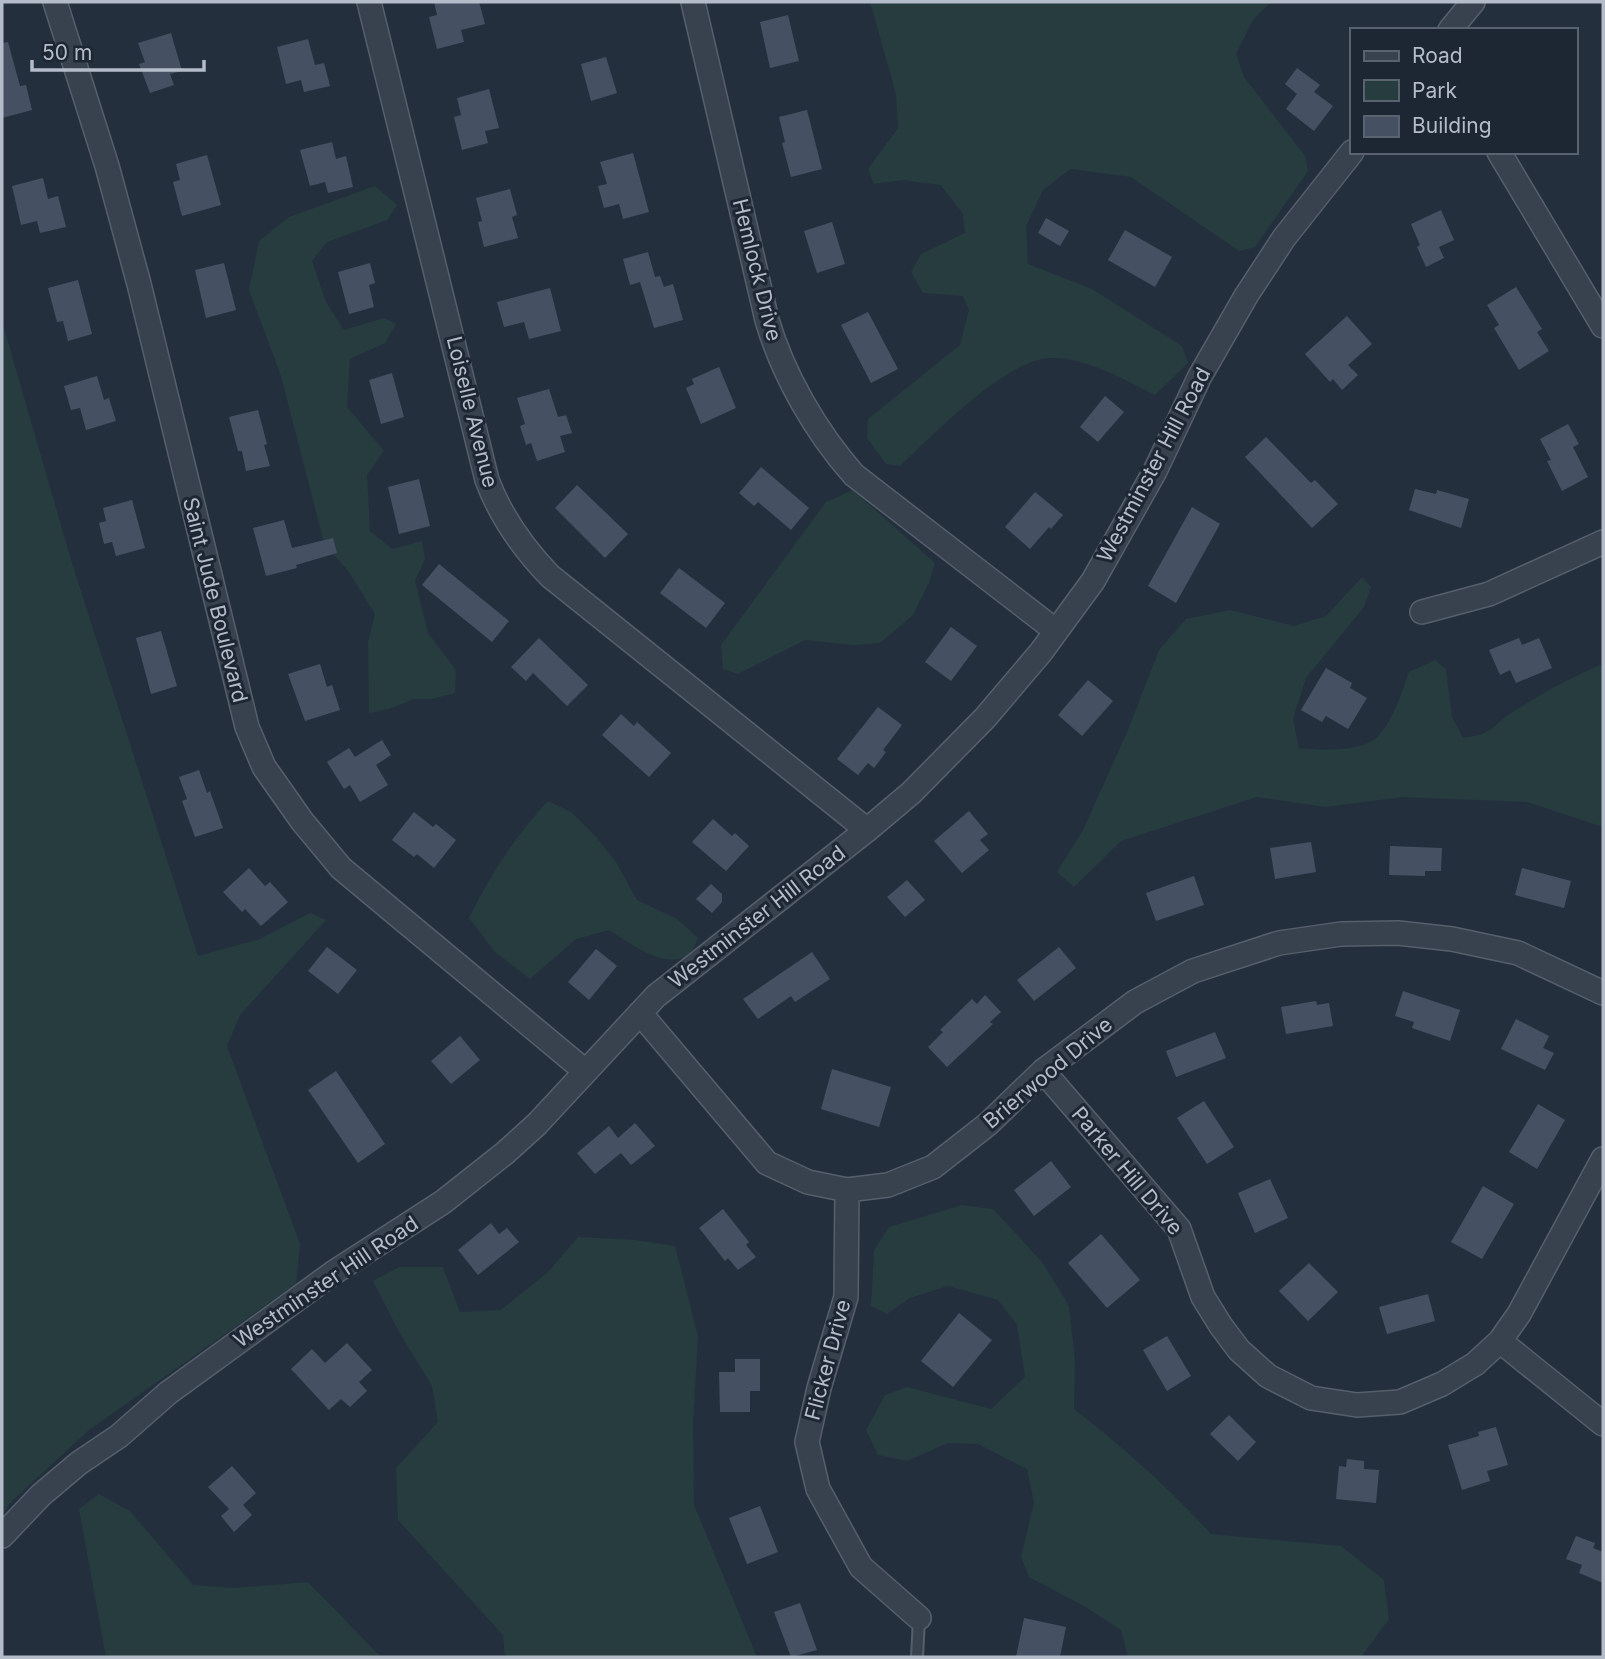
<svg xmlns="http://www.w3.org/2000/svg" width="1605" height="1659" font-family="Inter,sans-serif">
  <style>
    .green { fill: #263c3f }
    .building { fill: #455162 }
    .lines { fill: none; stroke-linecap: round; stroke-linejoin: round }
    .lane-casing { stroke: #565f6c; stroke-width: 14 }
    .street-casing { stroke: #565f6c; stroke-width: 26 }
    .lane { stroke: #38414e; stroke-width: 10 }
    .street { stroke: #38414e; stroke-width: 23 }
    .labels { text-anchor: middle; stroke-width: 6; stroke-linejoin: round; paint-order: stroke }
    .street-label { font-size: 21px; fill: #b4bcc9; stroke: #1d2633 }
  </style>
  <rect width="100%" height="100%" fill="#242f3e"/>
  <path class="green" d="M870,2h401l-18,18 -17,34 8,23 61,79 3,15 -53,76 -16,4 -108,-74 -61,-8 -27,21 -17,36 2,38 64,25 90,57 6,17 -33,32c-30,-15 -71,-39 -105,-37 -45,2 -117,77 -150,108l-14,-2 -19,-26 1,-19 92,-74 9,-35 -6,-14 -40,-3 -12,-21 10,-18 44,-21 -2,-19 -22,-29 -38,-5 -29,4 -6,-15 30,-41 -2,-34z
    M375,186l22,19 -10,15 -60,22 -15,19 14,41 18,28 40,-12 12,6 -11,19 -35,16 -3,48 37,44 -17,24 3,56 22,18 30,-8 3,18 -10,22 13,52 28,37 -1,23 -24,6h-17l-25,10 -20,4 -1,-71 7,-28 -26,-42 -25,-29 -43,-167 -32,-86 10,-49 30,-24z
    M2,321l69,239 127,396 62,-17 50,-26 16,7 -86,95 -13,31 73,198 -4,40 -207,146 -79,73 -8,13z
    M853,490l82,73 -6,20 -16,32 -33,28 -26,2 -49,-5 -67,34 -15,-5 -2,-24 105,-143z
    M1362,577l9,10 -7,20 -58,71 -13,41 6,29c21,2 63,5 79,-12 15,-15 24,-44 31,-64l26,-12 11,9 6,48 11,21c31,-5 24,-8 47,-24 29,-19 61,-37 93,-50v163l-76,-25 -124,-5 -77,10 -69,-10 -136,44 -47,46 -17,-15 26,-42 45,-100 31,-80 27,-31 44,-9 64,16 32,-10z
    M548,801l23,11 26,26 19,24 21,38 40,19 21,19c-2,4 -4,12 -8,15 -23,20 -61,-11 -81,-23l-33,9 -46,40 -35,-27 -26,-34c21,-43 47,-83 79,-117z
    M962,1205l31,4 49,53 27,44 6,55 -1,48c49,38 95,79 137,125l130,12 43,34 5,39 -28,38h-233l-7,-27 -37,-24 -55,-29 -8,-20 13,-55 -7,-33 -49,-25 -30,-1 -41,18 -29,-6 -12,-25 19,-35 22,-8 84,22 34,-32 -8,-52 -19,-25 -50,-14 -38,12 -23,16 -16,-8 3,-56 15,-23z
    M578,1237l57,3 40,6 23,90 -5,87 1,82 63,152h-252l-2,-22 -105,-115 -2,-52 42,-46 -6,-36 -33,-54 -26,-51 26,-14h44l17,45 41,-2 47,-38z
    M99,1494l31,17 63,74 41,3 74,-6 73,75h-275l-27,-148z"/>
  <path class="building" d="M434,2h45l6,22 -24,6 3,12 -27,7 -8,-32 8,-2z
    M788,15l11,46 -29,7 -10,-46z
    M171,33l11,38 -12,3 4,11 -24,8 -11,-29 6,-2 -7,-19z
    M308,39l7,26 9,-2 6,23 -26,6 -3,-12 -15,4 -9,-37z
    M8,42l12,44 6,-1 6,25 -30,8v-75z
    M606,57l11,36 -26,8 -10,-37z
    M1297,68l23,17 -6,7 19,14 -19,25 -28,-22 11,-15 -12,-10z
    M489,89l10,39 -14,3 3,12 -26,7 -8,-33 7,-2 -4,-17z
    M807,110l15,59 -31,8 -9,-34 3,-1 -6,-25z
    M332,142l4,17 10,-3 7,31 -25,6 -3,-11 -15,4 -10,-36z
    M633,153l16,59 -26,7 -4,-15 -15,4 -6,-22 9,-2 -7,-22z
    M207,155l14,50 -39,11 -9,-34 7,-2 -4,-16z
    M43,178l5,21 10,-3 8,31 -26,6 -3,-12 -16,4 -9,-39z
    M510,189l7,26 -5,2 6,21 -34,9 -6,-25 4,-1 -6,-23z
    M1441,210l13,30 -15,7 5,11 -18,9 -9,-20 3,-2 -9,-21z
    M1046,218l23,13 -9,15 -22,-13z
    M832,222l13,42 -28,9 -13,-42z
    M1125,230l47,27 -17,30 -47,-27z
    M648,252l7,25 5,-1 4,11 9,-3 10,36 -29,8 -14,-46 -10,3 -7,-26z
    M224,263l12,47 -30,8 -11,-48z
    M370,263l5,20 -6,2 5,22 -25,7 -11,-42z
    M78,280l14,54 -24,7 -5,-20 -6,1 -9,-34z
    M1516,287l26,42 -5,3 12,19 -30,19 -25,-42 5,-3 -12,-20z
    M550,288l11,43 -32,8 -5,-17 -20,5 -7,-25z
    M868,312l30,57 -27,14 -30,-58z
    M1347,316l25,28 -24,21 10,10 -16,15 -9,-11 -3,3 -25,-28z
    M719,367l17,41 -35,16 -15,-36 8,-4 -2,-5z
    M392,373l12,44 -23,7 -12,-44z
    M97,376l7,24 5,-2 7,23 -30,9 -6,-22 -9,2 -7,-24z
    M549,389l9,28 8,-2 6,18 -12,3 5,16 -28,9 -6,-18 -5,2 -6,-19 5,-2 -8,-26z
    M1105,396l19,16 -26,30 -18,-15z
    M258,410l9,34 -3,1 6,21 -24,5 -4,-20h-4l-9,-34z
    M1568,424l11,20 -6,3 15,30 -26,14 -15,-30 4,-1 -11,-21z
    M1266,437l45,46 4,-3 23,24 -26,24 -67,-71z
    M761,467l48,41 -18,22 -33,-28 -4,4 -15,-13z
    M419,479l11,47 -31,8 -11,-47z
    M577,485l51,49 -23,24 -50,-50z
    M1415,489l21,5 1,-4 32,9 -8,29 -52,-18z
    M1035,492l28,23 -12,14 -2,-2 -19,22 -25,-22z
    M132,500l13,48 -29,8 -4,-14 -8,2 -5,-21 7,-2 -3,-13z
    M1192,507l28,17 -44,79 -28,-17z
    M284,520l8,28 41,-10 4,15 -41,12 1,3 -31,8 -13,-48z
    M439,564l70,57 -17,21 -70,-57z
    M679,568l46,35 -19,25 -46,-35z
    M951,627l26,19 -26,35 -26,-19z
    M161,631l16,55 -26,8 -15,-56z
    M539,638l49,47 -21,21 -34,-33 -7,8 -15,-14z
    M1519,638l3,7 17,-7 13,30 -36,15 -6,-13 -10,5 -11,-25z
    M320,664l7,23 5,-2 8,25 -35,11 -17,-47z
    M1326,668l26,15 -2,5 17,10 -19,31 -22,-13 -4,6 -21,-12z
    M1088,680l25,21 -31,35 -24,-21z
    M878,707l24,18 -19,25 3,2 -12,16 -6,-5 -10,12 -21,-16z
    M621,714l13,12 3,-4 34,31 -22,24 -47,-42z
    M382,740l9,15 -15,10 12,20 -28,17 -10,-17 -6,4 -17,-27 22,-14 6,9z
    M199,770l8,23 3,-2 13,37 -28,9 -13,-36 5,-2 -8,-22z
    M969,811l19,23 -8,6 9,10 -27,23 -28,-32z
    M414,812l19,15 3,-3 20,16 -22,28 -17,-14 -3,3 -22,-17z
    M713,819l19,17 3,-3 14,13 -23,25 -34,-29z
    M1311,842l5,30 -41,7 -5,-31z
    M1390,846l52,2 -1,23h-16v5l-36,-1z
    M249,868l16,18 5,-4 18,20 -27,24 -16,-17 -3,3 -19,-20z
    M1522,868l49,13 -7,27 -49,-13z
    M1194,876l10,29 -48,16 -10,-28z
    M907,880l18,20 -20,17 -18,-20z
    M711,884l11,10v8l-10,11 -16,-14z
    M327,947l30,23 -19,24 -30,-23z
    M1059,947l17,21 -42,33 -17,-21z
    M596,949l21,17 -28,34 -21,-18z
    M812,952l18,27 -35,23 -4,-6 -33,23 -15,-20z
    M1403,991l57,19 -10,31 -38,-13 2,-6 -19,-6z
    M985,995l16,17 -11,10 3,2 -46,43 -19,-20 15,-15 -3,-2 32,-31 5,5z
    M1316,1001l1,4 12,-2 4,23 -47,8 -5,-27z
    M1516,1019l33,17 -6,12 11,5 -9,17 -44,-21z
    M1215,1032l11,26 -50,19 -10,-26z
    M460,1036l20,24 -29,24 -20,-23z
    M832,1069l59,18 -12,40 -58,-18z
    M336,1071l49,73 -27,19 -50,-73z
    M1204,1101l30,46 -27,17 -30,-46z
    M1538,1104l27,16 -28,49 -28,-17z
    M635,1123l20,23 -24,19 -10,-12 -26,21 -18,-21 32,-27 9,12z
    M1051,1161l20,26 -37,29 -20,-26z
    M1270,1179l18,39 -33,15 -17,-40z
    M1483,1186l31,18 -32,55 -31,-17z
    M723,1209l26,33 -3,3 10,12 -18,13 -10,-12 -3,3 -26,-33z
    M491,1223l8,11 8,-6 12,14 -41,33 -20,-25z
    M1101,1234l39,46 -33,28 -39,-45z
    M1309,1263l29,29 -30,29 -29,-30z
    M1428,1294l7,27 -48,13 -8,-27z
    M959,1313l33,27 -39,47 -32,-26z
    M1167,1336l24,40 -24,15 -24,-41z
    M347,1343l25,27 -13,12 8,9 -17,16 -9,-8 -12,11 -38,-41 21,-20 13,14z
    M735,1359h25v32h-10v21h-30l-1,-40h16z
    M1229,1415l27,27 -18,19 -28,-27z
    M1496,1427l12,38 -21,6 3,10 -28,9 -14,-45 31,-9 -1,-4z
    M1347,1459l17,2v8l15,1 -3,33 -40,-4 3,-33 7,1z
    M232,1466l24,27 -13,12 9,10 -18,17 -13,-16 8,-7 -21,-22z
    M760,1506l18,46 -31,12 -18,-46z
    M1576,1536l19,7 -2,5 10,4v31l-24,-10 3,-8 -16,-6z
    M800,1603l17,47 -26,7 -17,-45z
    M1024,1618l42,9 -6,30h-44z"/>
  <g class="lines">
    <defs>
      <path id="lane" d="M917,1657l2,-39"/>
      <path id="street" d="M55,2l52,164 32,118 108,443 17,40 38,54 39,47 244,203
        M369,2l118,478c14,37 35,67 63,96l317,254
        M693,2l74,318c16,55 49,112 87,155l202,156
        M1450,30l23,-28
        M1499,152l104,174
        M1422,612l67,-18 114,-52
        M640,1013l127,150 41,19 39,8 41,-5 45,-18 55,-43 55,-53 92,-69 58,-31 86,-28 62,-9 57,-1 54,6 66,14 85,40
        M1043,1071l136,158 24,68 18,29 18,24 29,26 43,22 46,7 43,-3 42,-18 33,-20 25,-23 19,-27 84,-155
        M847,1190l-1,107 -27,91 -12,54 11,47 43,78 58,51
        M1500,1341l103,83
        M2,1536l39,-41 38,-32 40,-27 49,-43 165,-120 110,-71 62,-49 32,-29 119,-128 211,-166 44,-37 74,-75 56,-66 52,-71 62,-110 45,-95 46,-80 38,-58 68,-86"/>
    </defs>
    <use href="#lane" class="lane-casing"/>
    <use href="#street" class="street-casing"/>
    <use href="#lane" class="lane"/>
    <use href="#street" class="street"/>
  </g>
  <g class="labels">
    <g class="street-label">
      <text transform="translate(757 270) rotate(76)" y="7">Hemlock Drive</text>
      <text transform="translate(472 412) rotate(76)" y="7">Loiselle Avenue</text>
      <text transform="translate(1154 465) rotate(-62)" y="7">Westminster Hill Road</text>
      <text transform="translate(215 600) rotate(76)" y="7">Saint Jude Boulevard</text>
      <text transform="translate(757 917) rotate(-38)" y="7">Westminster Hill Road</text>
      <text transform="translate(1048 1073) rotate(-40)" y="7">Brierwood Drive</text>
      <text transform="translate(1127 1171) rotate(50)" y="7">Parker Hill Drive</text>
      <text transform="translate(326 1282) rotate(-34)" y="7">Westminster Hill Road</text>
      <text transform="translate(828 1360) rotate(-75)" y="7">Flicker Drive</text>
    </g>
  </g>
  <rect width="1605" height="1659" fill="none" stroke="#b4bcc9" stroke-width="7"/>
  <rect x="1350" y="28" width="228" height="126" fill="#1d2633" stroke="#59626f" stroke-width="2"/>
  <rect x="1364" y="51" width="35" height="10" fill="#38414e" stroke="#59626f" stroke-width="2"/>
  <text x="1412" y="63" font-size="21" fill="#b4bcc9">Road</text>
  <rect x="1364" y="80" width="35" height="21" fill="#263c3f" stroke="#59626f" stroke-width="2"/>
  <text x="1412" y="98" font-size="21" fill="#b4bcc9">Park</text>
  <rect x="1364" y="116" width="35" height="21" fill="#455162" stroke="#59626f" stroke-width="2"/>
  <text x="1412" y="133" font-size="21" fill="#b4bcc9">Building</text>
  <path d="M32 60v10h172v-10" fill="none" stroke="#b4bcc9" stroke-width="3.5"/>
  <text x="42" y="60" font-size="21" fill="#b4bcc9" stroke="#1d2633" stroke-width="5" paint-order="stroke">50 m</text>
</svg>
